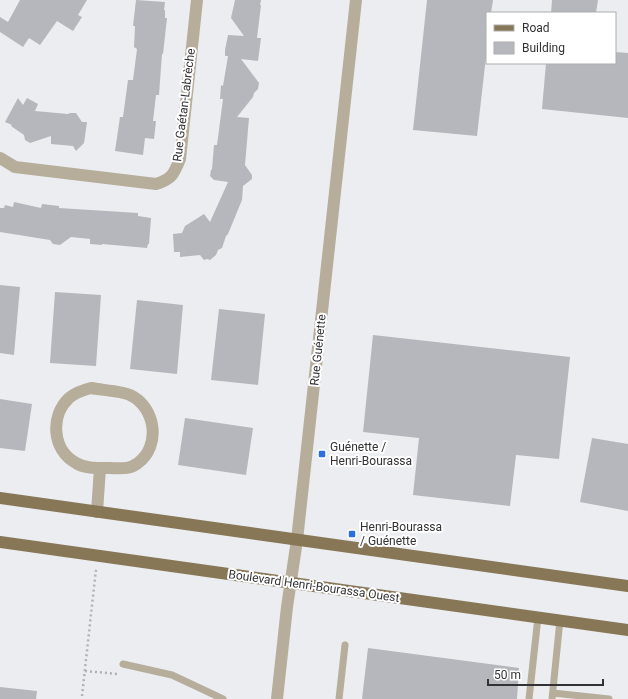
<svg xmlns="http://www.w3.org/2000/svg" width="628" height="699" font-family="Roboto,sans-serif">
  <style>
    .building { fill: #b6b7bc }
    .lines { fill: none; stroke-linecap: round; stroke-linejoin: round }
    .path { stroke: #b0b1b5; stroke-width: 2.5; stroke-dasharray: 2 3; stroke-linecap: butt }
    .service { stroke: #b6ad9b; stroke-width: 7 }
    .minor { stroke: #b6ad9b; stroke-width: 12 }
    .primary { stroke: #887757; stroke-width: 12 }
    .poi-dot { fill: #2a6fdc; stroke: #fff; stroke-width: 1.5 }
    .labels { text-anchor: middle; stroke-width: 4; stroke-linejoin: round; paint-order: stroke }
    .street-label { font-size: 12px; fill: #323234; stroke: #fff }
    .poi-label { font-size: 12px; fill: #323234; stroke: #fff; text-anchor: start }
  </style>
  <rect width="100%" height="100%" fill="#ebedf1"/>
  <path class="building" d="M20,0h67l-9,15 4,2 -9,14 -16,-10 -17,24 -11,-7 -6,9 -23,-15v-15l8,5z
    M136,0l29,2 -1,8h1v8h2l-4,36h-1l-3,41h-3l-3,26h3l-2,18 -9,-1 -2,17 -28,-4 5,-34h3l5,-37h5l4,-31 -3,-2 1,-21h-2z
    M235,0h26l-1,5h1l-4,33h4l-3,23 -17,-2 18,24 -1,6 -4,4 -1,4 -16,20 12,1 -4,47 7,10v4l-9,7 -1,14 -14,34 -2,2 -4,12 -4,2 -2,5 -6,5 -3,-1 -3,1 -4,-5 -20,2v-5h-6l-1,-18 9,-1 3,-7 19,-12 6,8 18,-40 -14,-2 -4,-4 1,-6 1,-1 2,-24h3l6,-46h-3l1,-14 2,1 5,-30h-3v-6l3,-15 16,1 -13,-18z
    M427,0h66l-2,13h-4v35l-10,88 -64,-6z
    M552,0h46l-2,13h-45z
    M615,52l13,1v65l-86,-9 4,-46h69z
    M18,98l5,7 4,-7 11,6 -3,7 33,3 2,-1h6l6,9h5l-3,21 -8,8 -3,-5 -22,-2v-8l-21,7 -5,-3 -1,-5 -13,-9 1,-1 -7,-3z
    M14,202l27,6 1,-4 17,2v2l79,5v3l13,2 -2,26h-1l-1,4 -45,-4v1l-12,-1v-5l-19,-2 -11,8 -7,-1 -3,-4 -50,-8v-24h4l1,-3 8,2z
    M0,285l20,2 -6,68 -14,-2z
    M55,292l46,3 -5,71 -46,-3z
    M137,300l46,5 -6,69 -47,-5z
    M219,309l46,5 -7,71 -47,-5z
    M373,335l197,22 -11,102 -43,-4 -6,51 -97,-11 6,-57 -56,-6z
    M0,399l32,5 -7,47 -25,-3z
    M185,418l68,10 -7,47 -68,-10z
    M592,438l36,6v67l-48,-9z
    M368,648l151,20 -2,31h-155z
    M0,687l37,4 -1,8h-36z"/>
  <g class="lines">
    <path class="path" d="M85,671l33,3
      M82,696l14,-127"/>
    <path class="service" d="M123,664l49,11 51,24
      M553,693l56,6
      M339,699l6,-54
      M529,699l9,-82
      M552,699l8,-79"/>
    <path class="minor" d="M0,158l15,9 141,17c16,-5 18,-10 24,-25l17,-159
      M91,388c10,2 31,3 39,7 26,12 31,51 8,68 -9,7 -18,5 -29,5 -11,0 -23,1 -33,-5 -24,-13 -26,-47 -7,-65 6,-5 14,-8 22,-10z
      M97,512l3,-44
      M277,699l10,-92 10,-67 59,-540"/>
    <path class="primary" d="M0,498l628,88
      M0,542l628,88"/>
  </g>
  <g class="poi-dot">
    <rect x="318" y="450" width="8" height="8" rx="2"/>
    <rect x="348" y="530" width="8" height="8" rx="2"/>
  </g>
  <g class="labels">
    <g class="street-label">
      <text transform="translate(184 105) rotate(-83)" y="4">Rue Gaétan-Labrèche</text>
      <text transform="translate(318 350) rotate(-84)" y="4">Rue Guénette</text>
      <text transform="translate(314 586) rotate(8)" y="4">Boulevard Henri-Bourassa Ouest</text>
    </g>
    <g class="poi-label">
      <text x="330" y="451">Guénette /<tspan x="330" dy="14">Henri-Bourassa</tspan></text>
      <text x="360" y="531">Henri-Bourassa<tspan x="360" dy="14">/ Guénette</tspan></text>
    </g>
  </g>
  <rect x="486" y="12" width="130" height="52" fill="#ffffff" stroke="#adadae"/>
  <rect x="494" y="25" width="20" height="6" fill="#887757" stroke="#adadae"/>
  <text x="522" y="32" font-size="12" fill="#323234">Road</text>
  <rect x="494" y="42" width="20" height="12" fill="#b6b7bc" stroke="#adadae"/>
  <text x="522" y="52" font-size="12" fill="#323234">Building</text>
  <path d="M488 679v6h115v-6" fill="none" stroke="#323234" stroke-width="2"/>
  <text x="494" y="679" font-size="12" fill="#323234" stroke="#ffffff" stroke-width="3" paint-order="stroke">50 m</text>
</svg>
